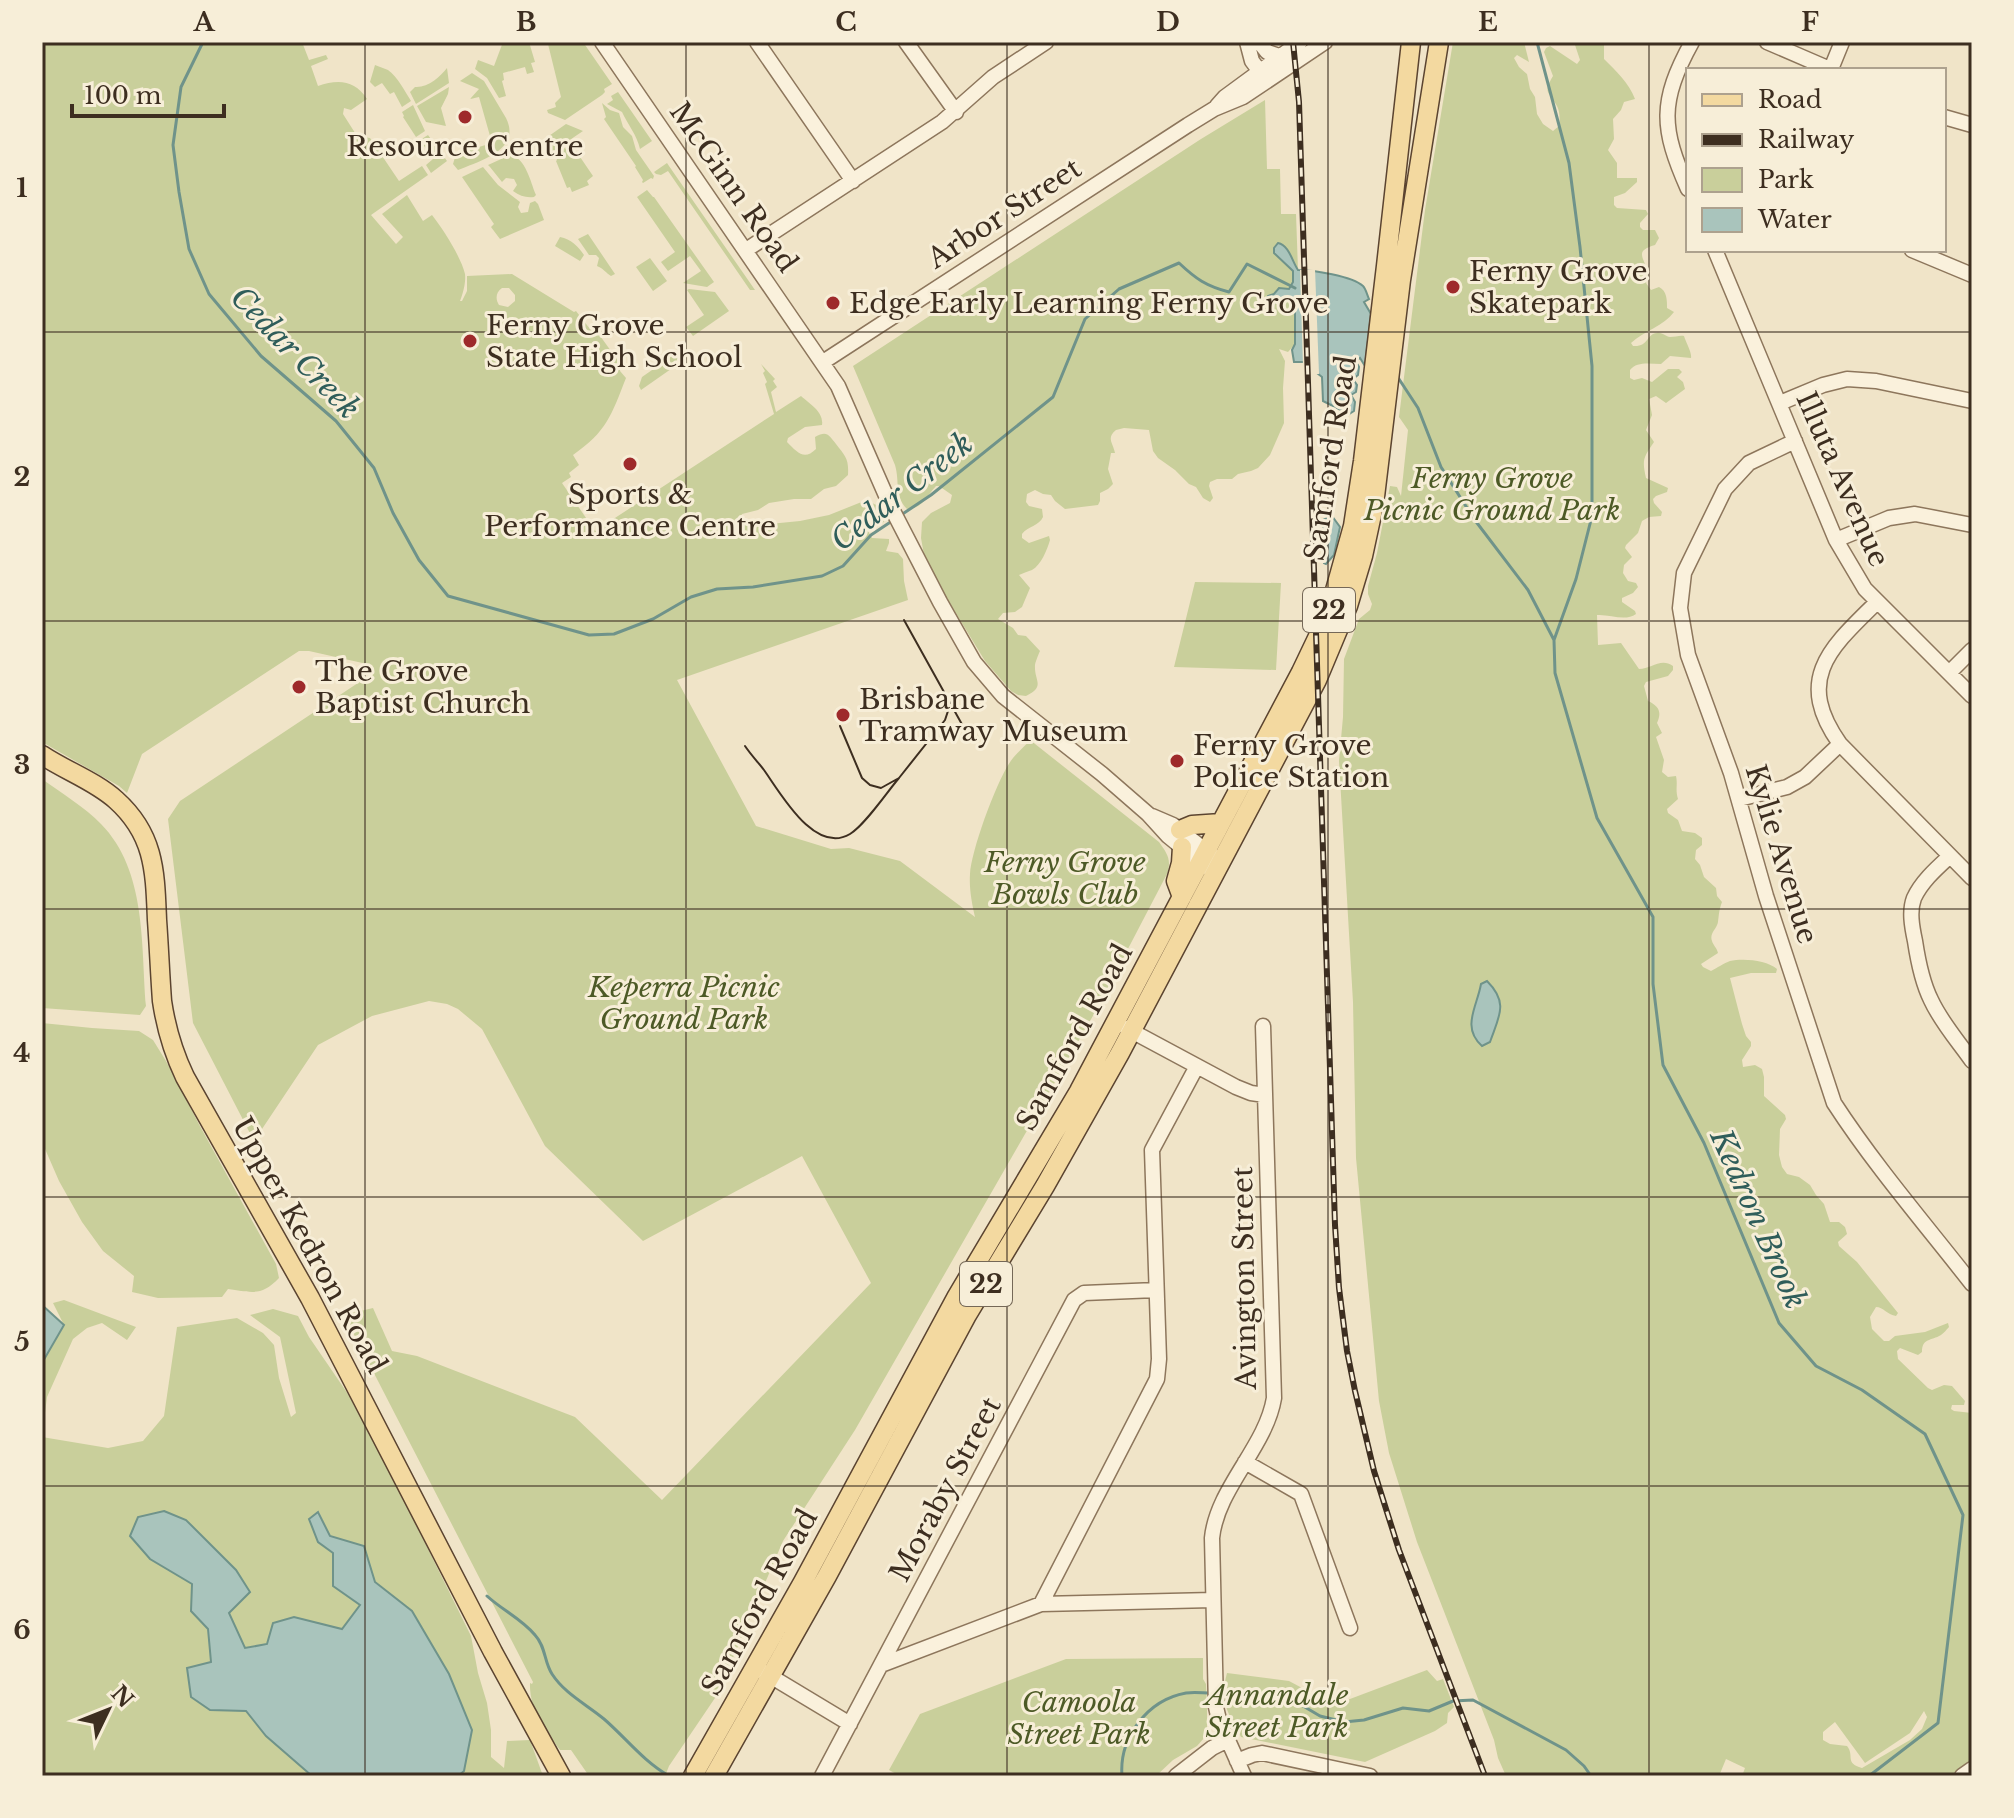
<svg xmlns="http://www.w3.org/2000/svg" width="2014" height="1818" font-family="'Libre Baskerville',serif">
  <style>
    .green { fill: #c9cf9b; fill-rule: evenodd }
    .water { fill: #a9c4bc; stroke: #6f938a; stroke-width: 2 }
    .pier { fill: #f0e4c8 }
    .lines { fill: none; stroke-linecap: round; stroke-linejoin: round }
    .stream { stroke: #6f938a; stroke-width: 3 }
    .minor-casing { stroke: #8d765c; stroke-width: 17 }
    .major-casing { stroke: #5b4430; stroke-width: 21 }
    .minor { stroke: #faf1dc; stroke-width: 14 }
    .major { stroke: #f3d9a0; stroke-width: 18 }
    .tram { stroke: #3d2e20; stroke-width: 2 }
    .rail-casing { stroke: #3d2e20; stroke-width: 6 }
    .rail { stroke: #f7eed8; stroke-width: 3; stroke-dasharray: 9; stroke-linecap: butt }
    .grid { fill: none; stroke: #3d2e20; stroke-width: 2; stroke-opacity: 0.55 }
    .poi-dot { fill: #9e2a2b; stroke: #f7eed8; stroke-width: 3 }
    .labels { text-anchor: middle; stroke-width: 6; stroke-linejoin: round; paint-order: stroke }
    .shield { fill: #f7eed8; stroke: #756857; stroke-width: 2 }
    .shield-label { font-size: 26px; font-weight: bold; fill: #3d2e20 }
    .poi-label { font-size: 28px; fill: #3d2e20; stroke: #f7eed8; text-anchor: start }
    .street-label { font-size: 28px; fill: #3d2e20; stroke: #f7eed8 }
    .park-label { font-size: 28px; font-style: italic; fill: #4d5a26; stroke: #f7eed8 }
    .water-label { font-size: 30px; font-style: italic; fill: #2f5d5a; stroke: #f7eed8 }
    .neatline { fill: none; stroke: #3d2e20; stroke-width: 3 }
    .grid-label { font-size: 26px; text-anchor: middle; font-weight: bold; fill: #3d2e20 }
  </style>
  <rect width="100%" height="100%" fill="#f0e4c8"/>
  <path class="green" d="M42,42h260l7,18 17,-5 2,4 -17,7 7,20c20,-7 37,-6 49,13l-16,11 -7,-2 -1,6 14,22 13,2 29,43 23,-15 6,9 -57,40 25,29 7,-7 -21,-23 25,-19 16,26 9,-6c11,14 29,42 33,59 1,9 -2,19 -5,27h2l5,-10v-15l45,-2 62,38 2,-1 14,18 8,4 23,32 -1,6 6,7c-15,38 -19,53 -53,77l6,10 -10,8 2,4 -9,6 33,48 179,-117 -9,-30 2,-2 -4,-9 2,-2 -4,-7 14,15 -2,2 4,6 -6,5 5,20 25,-16c9,8 23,16 21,29l-17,2 -17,11 -1,4c10,10 17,19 29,7l-1,-12c12,-7 14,-2 21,7 9,12 13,14 12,31l-12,11 -12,3 -13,10h-17l-25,4 -11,7 -16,4 -3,7 10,5 51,-5 29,-6 35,-14c8,1 26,8 20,20 -1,4 -13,7 -16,10l4,7 17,1v4l-3,8 12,2 5,6 1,22 4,19 -231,80 79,146 75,23 18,-1 51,13 75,56c-3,-13 -6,-28 -5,-43 1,-23 28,-98 43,-116 5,-6 12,-12 17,-18l129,102c8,11 13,18 8,32l-73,140 -239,416 -72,111 -66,154 -48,71 -4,10h-76l-18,-26h-11c-15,-20 -31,-41 -30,-67l2,1 1,-2 -189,-367 29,-7 19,43 25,5 158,61 87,83 209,-217 -69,-127 -159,85 -98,-95 -63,-117 -24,-20 -11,-5 -18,-3 -57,15 -54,29 -64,96 -61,-118 -25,-204 12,-18 193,-128 -6,-9 -58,-13h-10l-157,103 -15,39 -8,-7 -77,-44zM502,288h7l6,7v6l-7,6 -9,-2c-4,-6 -3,-13 3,-17z
    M503,42h26l6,20 -4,1 3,9 -7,2 -2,-7 -22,6 1,7 -2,1 4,15 -7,2 -12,-20 -12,-9 3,-9 16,6z
    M539,42h44l29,42 -8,5 1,3 -3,3 -37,25 -17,-7 -1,-3 9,-3 -1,-4 6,-6 -13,-53z
    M1453,42h71l5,20 -12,-7 -3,3 5,9 8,7 3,15 5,8 2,17 6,10 10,7 6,-5c1,-7 1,-14 -2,-20 -9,-15 -14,-13 -4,-30l-9,-24 2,-4 4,-2 27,18 3,-4 -6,-18h30v17c12,12 25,24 31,40l-11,3 -3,8 -8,9 1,20 -6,11 9,13v15h20v4l-12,11 -11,4v8l3,3 29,2 2,4 -8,9v4l3,3h12l4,8 -4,7c-21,6 -11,12 -8,25 1,3 0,10 -1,13l5,7 8,-3c8,4 8,13 8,21l7,4c-10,14 -30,19 -43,31l2,3c16,1 13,-12 24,-13 5,-1 9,4 13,4 5,0 10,-2 14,-1 2,7 8,16 7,22l-21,-2 -9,8c-11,0 -24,-3 -31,6v8l4,2 8,-2 10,4 16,-13h11l3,3 -5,5 6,5 2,7 -19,14 -10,-7 -7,3 3,16 -6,15 8,12c-11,16 -12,18 -8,36l22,10 -1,4 -11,4 -3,3 1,4 8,9 -1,4 -12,1 -7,4 -4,12 -12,12 -1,3 7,9 -8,8 -1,8 5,8 8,2 2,4 -5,6 -11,5v4l13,9 1,3c-11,8 -26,0 -39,1l1,30 23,-2 18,26c12,0 22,-12 34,-3v4l-5,6 -22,6 -2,4 4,15c11,5 14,11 9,22l5,10 -6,4 8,23 -2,12 6,5 8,-1c2,9 -1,13 2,23l-11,10 1,4 10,7 4,11 13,2 7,5v7l-6,5 -1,9 5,6 4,12 12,11 1,8 5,6c-3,8 -3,12 -4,20 -1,7 -9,11 -6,19 1,4 5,7 6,12l-17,11 2,3 8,4c6,-3 13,-8 19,-10 13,-3 37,-1 47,8l-1,4h-25l-21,5 12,46 4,12 5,6v4l-9,14 1,7 12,-2 7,4 2,8v19l21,19 1,4 -6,10 -1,26 3,12 5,7 12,3 11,8 6,10 8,9 6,18h9l6,5 2,7 -9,8 1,4 18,16 41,51 -2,3c-8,-1 -13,-9 -20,-9l-6,10 2,12 12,12h5l6,-5 30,-4 23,-9 1,4c-3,3 -5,6 -8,8 -10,6 -19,3 -19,17l-4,3 -18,-7 -3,3 1,8 30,29 4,2 12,-5 8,1 13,15 -1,4h-12l-1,4 3,2 18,2v348l-22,15h-208l3,-8 -19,-9 -7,17h-213l-8,-18 -4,-18 -77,-198 -28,-89 -10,-52 -23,-243 -3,-156 -14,-241 4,-44 1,-58 15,-40 11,-9 2,-6 -4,-10v-8l9,-33 13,-67 7,1 4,9 7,-66 -9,-13 26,-207zM1924,1711l3,6 -5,12 -12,11 -48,28c-18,-5 -7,-12 -15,-22l-17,-2 -7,-4v-8l12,-10 30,41 45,-30z
    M375,65c4,2 9,3 13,5 9,6 18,23 23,31l-9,6 -8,-15 -4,2 -8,-11 -7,4 -5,-5z
    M447,68l2,15 -33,21 -6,-12 5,-5c13,1 25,-10 32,-19z
    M472,73l12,8 22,37c16,32 -27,43 -48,52l-5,-6 3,-10 36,-11 -13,-46 -9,2 9,-10 -19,-8z
    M449,87l-1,7 -7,14 5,18 -20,-4 -9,-16z
    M618,92l34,49 -12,8c-3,-14 -12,-24 -18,-37l-15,-8 6,-4 -2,-4z
    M1265,100l2,69h13l1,45h15l2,56 -6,-8 -18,-9 19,18v11l-6,8 -10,-1 -3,5 -6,2 6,9c6,-6 14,-10 22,-5l-1,44 -7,8 -9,-3 6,12 -2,27 1,35 -14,32 -12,13 -7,3 -13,3 -6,5h-15l-7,3 -1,4 4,12 -3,4 -7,-4 -7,-11 -7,-3 -14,-14 -17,-12 -5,-7 -4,-21 -25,-2 -8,2c-10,8 -3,13 -1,23h-4l-3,16 5,15 -5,5 -8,4v8l-2,4 -33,4 -10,-8 -4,-6 -8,-1 -8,-4 -8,4 -1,8 3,4 13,3 1,8c-4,9 -15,9 -21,17v4l7,5 20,-7 1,4c-3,10 -9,25 -18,30 -5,2 -9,3 -13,5l11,13 -8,19 -7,5 -12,1 -5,6 15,9 5,7 8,1 14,15c-1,2 -5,12 -5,14 -1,16 11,21 -9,31l-8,-1 -7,-4 -26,-30 -48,-79 -13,-27 -3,-17 1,-16 9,-9 19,-10 2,-8 -13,-9h-3c-9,10 -14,23 -29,23 -13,-13 -7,-27 -12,-44l-42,-99 348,-227z
    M602,103l8,7 9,3 4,14 9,9 4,14 18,26 -1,3 -2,-1 -8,5 -1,-1 1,-2 -8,-13 1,-1 -32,-47 2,-2z
    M413,105l12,26 -9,6 -13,-20 1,-1 -2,-4z
    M566,124l17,7 -31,21 -6,-14z
    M428,135l19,26 -16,12 -5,-8 7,-6 -13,-19z
    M565,148l5,6 6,-3 17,25 -6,5 2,4 -17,7 -2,-5 -3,1 -11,-27 1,-1 -2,-6z
    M510,155c16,3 20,26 26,40l-2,2c-8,1 -14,-1 -21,-6l4,-6 -3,-6 -8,-1 -4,4 -12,-15 -2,-2z
    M667,163l2,3 86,124h-5l-82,-119 -7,4 -5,-1 -2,-2z
    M483,167l15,18 22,17 -2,5 3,6 7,-1 2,-9 5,-2 3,3 6,16 -44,19 -9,-12 3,-3 -32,-47z
    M647,190l6,7h1l60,85 -7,5 -24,-4 18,-12 -11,-15 -22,15 -7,-9 14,-10 -38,-55z
    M588,234l27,40 -4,2c-5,-3 -8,-8 -14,-10l2,-8 -3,-3h-7l-11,-16z
    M560,237c11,2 18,9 24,18l-4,6 -25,-15z
    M650,258l17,23 -14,10 -17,-24z
    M689,289l26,3 14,19 -36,25 -7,-9 18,-12 -17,-25z
    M685,347l-14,22 -30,21 -2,-4 3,-9z
    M1195,582l86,1 -5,87 -102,-3z
    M42,779c18,13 44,29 59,45 46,47 40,121 45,182l-6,9 -98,-7z
    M42,1023l50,5 47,3 14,9 13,21 35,67 75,136 3,14c-18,19 -28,14 -51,11l-6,8 -64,1 -26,-6 2,-16 -31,-25 -21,-29 -23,-41 -17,-39z
    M64,1300l72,27 -9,13 -25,-17 -15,5 -14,11 -26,58 -5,39v-73l22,-38 -11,-22z
    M273,1309l25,7 11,21 39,57 47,88 76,154 7,37 9,30 4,27v27l13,11 3,-27 23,-1 13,36h-85l6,-5 -52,-160 -37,-29 -11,-35 -34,-11 -11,-24 -10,7 9,23 15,11v33l27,19 -18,24 -48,-12 -27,27 -23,4 -15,-35 21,-22 -58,-7 -1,27 17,18 3,34 -1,47 36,1 20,25 46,40h-270v-339l66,11 35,-7 21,-25 13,-89 60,-9 26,15 11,12 5,33 12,39 5,-4 -16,-76 -30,-22z
    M1203,1658v21l3,5 1,24v22l-2,7 -8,9 -24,14 -17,16h-256l-11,-6 31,-56 146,-55z
    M1427,1670l10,11 6,-2 11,28 -6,6 -1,10 -12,8 -70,31 -124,-25c-13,-24 -22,-35 -14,-64l62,8 45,24z"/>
  <path class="water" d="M1278,243c11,2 14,18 20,27 15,0 54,6 65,16 3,3 4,9 6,13l-5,3 7,12 -6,52 -5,-8 -4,3 3,6 -1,8 -5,4 4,6 -1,7 -5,3 4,7 -1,9 -5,3 -26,-13 -1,-24 -19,-15h-9l-2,-12 3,-6v-44c-9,-6 -16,2 -24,5l-5,-5 2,-4 6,-2 5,-6 10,1 4,-7v-11l-19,-18v-5z
    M1332,516l8,11 -6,28 -8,9 -2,-1 -1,-43z
    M1487,981c22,22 12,35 3,61l-8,4c-21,-19 -5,-39 -1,-62z
    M42,1305l22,20 -22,38z
    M164,1511l22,9 50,50 14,22 -21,21 16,35 22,-4 6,-21 21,-6 48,12 18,-24 -27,-19v-33l-15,-11 -9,-23 9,-7 12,24 34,10 11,36 37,29 37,63 23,56 -8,41 -6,5h-146l-46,-40 -20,-25 -36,-1 -19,-13 -4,-29 24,-6 -3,-33 -17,-18 1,-27 -42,-25 -20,-23 8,-19z"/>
  <path class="pier" d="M1315,269l4,105h-7l-9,-7 -3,-97z"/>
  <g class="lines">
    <path class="stream" d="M203,42l-22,45 -8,58 6,47 10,57 20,45 52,62 75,65 38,47 19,45 26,47 29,36 141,39 25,-1 39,-15 38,-22 26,-8 36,-2 69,-11 21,-10 28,-31 21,-14
      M1537,42l32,121 11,84 12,119v150l-16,63 -22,61 1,33 42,145 56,99v67l10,81 41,78 75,180 37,43 46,24 63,44 38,81 -25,208 -69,53
      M1397,376l21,32 23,59 33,52 54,71 26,50
      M901,515l30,-20 122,-98 32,-78 34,-30 60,-26c17,16 27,23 50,29l18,-28 48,24
      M487,1596c15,14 35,23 48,39 11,12 9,27 17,39 13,20 34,30 52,45 22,19 39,42 65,57
      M1219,1694l63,3 16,6 22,13 24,6 20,-2 39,-12 26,3 24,-10 20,-1 93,50 18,16 7,10
      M1122,1776c-3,-38 25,-76 64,-83 8,-1 17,0 25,0"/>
    <defs>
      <path id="minor" d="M602,42l236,344 53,121 49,95 34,60 29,34 99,78 46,40 20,22 38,31
        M757,42l96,139
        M906,42l50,70
        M1247,42l5,19 12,16
        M1259,42l8,10 12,4
        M1767,42l65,28
        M1831,69l11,-27
        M1217,106l8,-9 75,-55
        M1944,117l28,8
        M1688,189c-27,-61 -29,-87 4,-147
        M746,250l196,-128 51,-45 53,-35
        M1715,250l121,290 29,49 107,107
        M1912,250l60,25
        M823,362l365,-237 26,-16 29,-12 82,-55
        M1780,403l43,-18 24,-6 29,2 96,20
        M1795,441l-46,22 -24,26 -41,84 -4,35 8,47 43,118 35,123 68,207c41,63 91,121 138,181
        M1836,540l53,-22 26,-4 57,11
        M1877,602c-47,46 -83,77 -37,142l132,134
        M1949,673l23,-23
        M1739,799l48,-12 18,-10 35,-33
        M1152,816l21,9 41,32
        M1950,856c-13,12 -28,25 -36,42 -5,13 -2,29 1,43 3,20 7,41 16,59 10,22 27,41 41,61
        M1126,1028l110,59 15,6 14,2
        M1245,1462l56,32 49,134
        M1041,1604l116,-225 2,-20 -7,-209 45,-84
        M881,1665l160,-61 172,-4
        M762,1671l88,53
        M1237,1761l15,-6 10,-2 108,23
        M822,1776l252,-476 10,-7 72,-3
        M1176,1776l36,-28 16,-8
        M1244,1776l-25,-56 -3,-13 -4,-169c5,-50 54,-91 62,-140l-11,-372
        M1962,1776l10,-7"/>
      <path id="major" d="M42,755c24,16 53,26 74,45 39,35 39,72 41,120 2,27 3,54 5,81 4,27 11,51 23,76l125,221 183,354 68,124
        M1180,830l12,-5 29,-2
        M1182,897l-6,-16 5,-18 1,-16
        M693,1776l110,-194 154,-286 122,-205 222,-419 21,-44 10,-27 21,-75 10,-65 23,-195 25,-224
        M714,1776l113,-200 140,-261 78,-129 75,-133 197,-373 31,-74 15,-50 11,-51 27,-225 38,-238"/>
    </defs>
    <use href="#minor" class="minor-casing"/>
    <use href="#major" class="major-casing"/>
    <use href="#minor" class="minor"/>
    <use href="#major" class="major"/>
    <path class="tram" d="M904,620l60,108
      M840,726l22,52 8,7 11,3 18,-10 46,-58 3,-9 -2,-15
      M745,746c6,9 13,16 19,24 17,24 51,85 86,64 15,-9 37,-42 49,-56"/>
    <defs>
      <path id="rail" d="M1293,42l6,60 36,1123 4,63 8,63 8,40 19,80 25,79 86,226"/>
    </defs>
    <use href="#rail" class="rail-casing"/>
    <use href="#rail" class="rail"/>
  </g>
  <path class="grid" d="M365,42v1734M686,42v1734M1007,42v1734M1328,42v1734M1649,42v1734M42,332h1930M42,621h1930M42,909h1930M42,1197h1930M42,1486h1930"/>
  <g class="poi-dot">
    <circle cx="465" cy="117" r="8"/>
    <circle cx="1453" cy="287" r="8"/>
    <circle cx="833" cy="303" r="8"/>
    <circle cx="470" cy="341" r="8"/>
    <circle cx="630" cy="464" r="8"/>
    <circle cx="299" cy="687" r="8"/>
    <circle cx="843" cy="715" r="8"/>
    <circle cx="1177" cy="761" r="8"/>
  </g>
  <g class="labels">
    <g class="shield">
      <rect x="1303" y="588" width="52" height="44" rx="6"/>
      <rect x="960" y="1262" width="52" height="44" rx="6"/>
    </g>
    <g class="shield-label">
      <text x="1329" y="619">22</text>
      <text x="986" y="1293">22</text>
    </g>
    <g class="poi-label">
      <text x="465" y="156" text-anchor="middle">Resource Centre</text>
      <text x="1469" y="281">Ferny Grove<tspan x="1469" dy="32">Skatepark</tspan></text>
      <text x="849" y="313">Edge Early Learning Ferny Grove</text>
      <text x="486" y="335">Ferny Grove<tspan x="486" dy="32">State High School</tspan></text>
      <text x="630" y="504" text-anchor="middle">Sports &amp;<tspan x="630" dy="32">Performance Centre</tspan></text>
      <text x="315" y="681">The Grove<tspan x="315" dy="32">Baptist Church</tspan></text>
      <text x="859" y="709">Brisbane<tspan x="859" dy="32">Tramway Museum</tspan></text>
      <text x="1193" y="755">Ferny Grove<tspan x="1193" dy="32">Police Station</tspan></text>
    </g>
    <g class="street-label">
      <text transform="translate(734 187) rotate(55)" y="10">McGinn Road</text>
      <text transform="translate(1004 213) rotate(-33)" y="10">Arbor Street</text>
      <text transform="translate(1330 458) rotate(-81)" y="10">Samford Road</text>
      <text transform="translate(1843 479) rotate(66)" y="10">Illuta Avenue</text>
      <text transform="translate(1782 854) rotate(73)" y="10">Kylie Avenue</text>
      <text transform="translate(1074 1037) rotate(-61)" y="10">Samford Road</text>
      <text transform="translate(310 1245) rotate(61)" y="10">Upper Kedron Road</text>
      <text transform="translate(1244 1278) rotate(-91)" y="10">Avington Street</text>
      <text transform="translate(945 1489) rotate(-62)" y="10">Moraby Street</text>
      <text transform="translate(759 1602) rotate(-61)" y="10">Samford Road</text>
    </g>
    <g class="park-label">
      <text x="1492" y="488">Ferny Grove<tspan x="1492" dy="32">Picnic Ground Park</tspan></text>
      <text x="1065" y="872">Ferny Grove<tspan x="1065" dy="32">Bowls Club</tspan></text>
      <text x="684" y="997">Keperra Picnic<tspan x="684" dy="32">Ground Park</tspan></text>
      <text x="1277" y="1705">Annandale<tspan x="1277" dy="32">Street Park</tspan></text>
      <text x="1079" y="1712">Camoola<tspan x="1079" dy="32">Street Park</tspan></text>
    </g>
    <g class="water-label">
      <text transform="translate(295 353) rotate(46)" y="10">Cedar Creek</text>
      <text transform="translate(902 492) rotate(-38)" y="10">Cedar Creek</text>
      <text transform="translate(1758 1219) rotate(66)" y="10">Kedron Brook</text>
    </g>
  </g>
  <rect width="2014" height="1818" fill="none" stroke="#f7eed8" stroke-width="88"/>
  <rect x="1686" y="68" width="260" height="184" fill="#f7eed8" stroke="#ada18e" stroke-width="2"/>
  <rect x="1702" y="94" width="40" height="12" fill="#f3d9a0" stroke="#ada18e" stroke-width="2"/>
  <text x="1758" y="108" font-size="24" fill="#3d2e20">Road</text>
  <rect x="1702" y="134" width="40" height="12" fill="#3d2e20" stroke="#ada18e" stroke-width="2"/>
  <text x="1758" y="148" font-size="24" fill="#3d2e20">Railway</text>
  <rect x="1702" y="168" width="40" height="24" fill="#c9cf9b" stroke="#ada18e" stroke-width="2"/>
  <text x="1758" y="188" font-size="24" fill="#3d2e20">Park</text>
  <rect x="1702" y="208" width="40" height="24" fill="#a9c4bc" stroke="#ada18e" stroke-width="2"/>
  <text x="1758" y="228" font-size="24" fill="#3d2e20">Water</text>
  <g transform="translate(108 1710) rotate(47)" stroke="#f7eed8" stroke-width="6" paint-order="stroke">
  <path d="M0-6L14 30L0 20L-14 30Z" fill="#3d2e20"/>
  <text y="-12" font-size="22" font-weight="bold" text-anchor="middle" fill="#3d2e20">N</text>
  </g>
  <path d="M72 104v12h152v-12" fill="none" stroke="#3d2e20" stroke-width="4"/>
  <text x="84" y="104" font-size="24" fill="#3d2e20" stroke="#f7eed8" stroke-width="6" paint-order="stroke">100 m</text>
  <rect x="44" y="44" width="1926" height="1730" class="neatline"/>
  <g class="grid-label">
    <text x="204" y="31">A</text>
    <text x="526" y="31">B</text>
    <text x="846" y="31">C</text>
    <text x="1168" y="31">D</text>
    <text x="1488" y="31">E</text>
    <text x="1810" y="31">F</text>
    <text x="22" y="197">1</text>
    <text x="22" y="486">2</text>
    <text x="22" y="774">3</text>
    <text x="22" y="1062">4</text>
    <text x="22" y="1351">5</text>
    <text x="22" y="1639">6</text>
  </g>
</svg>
